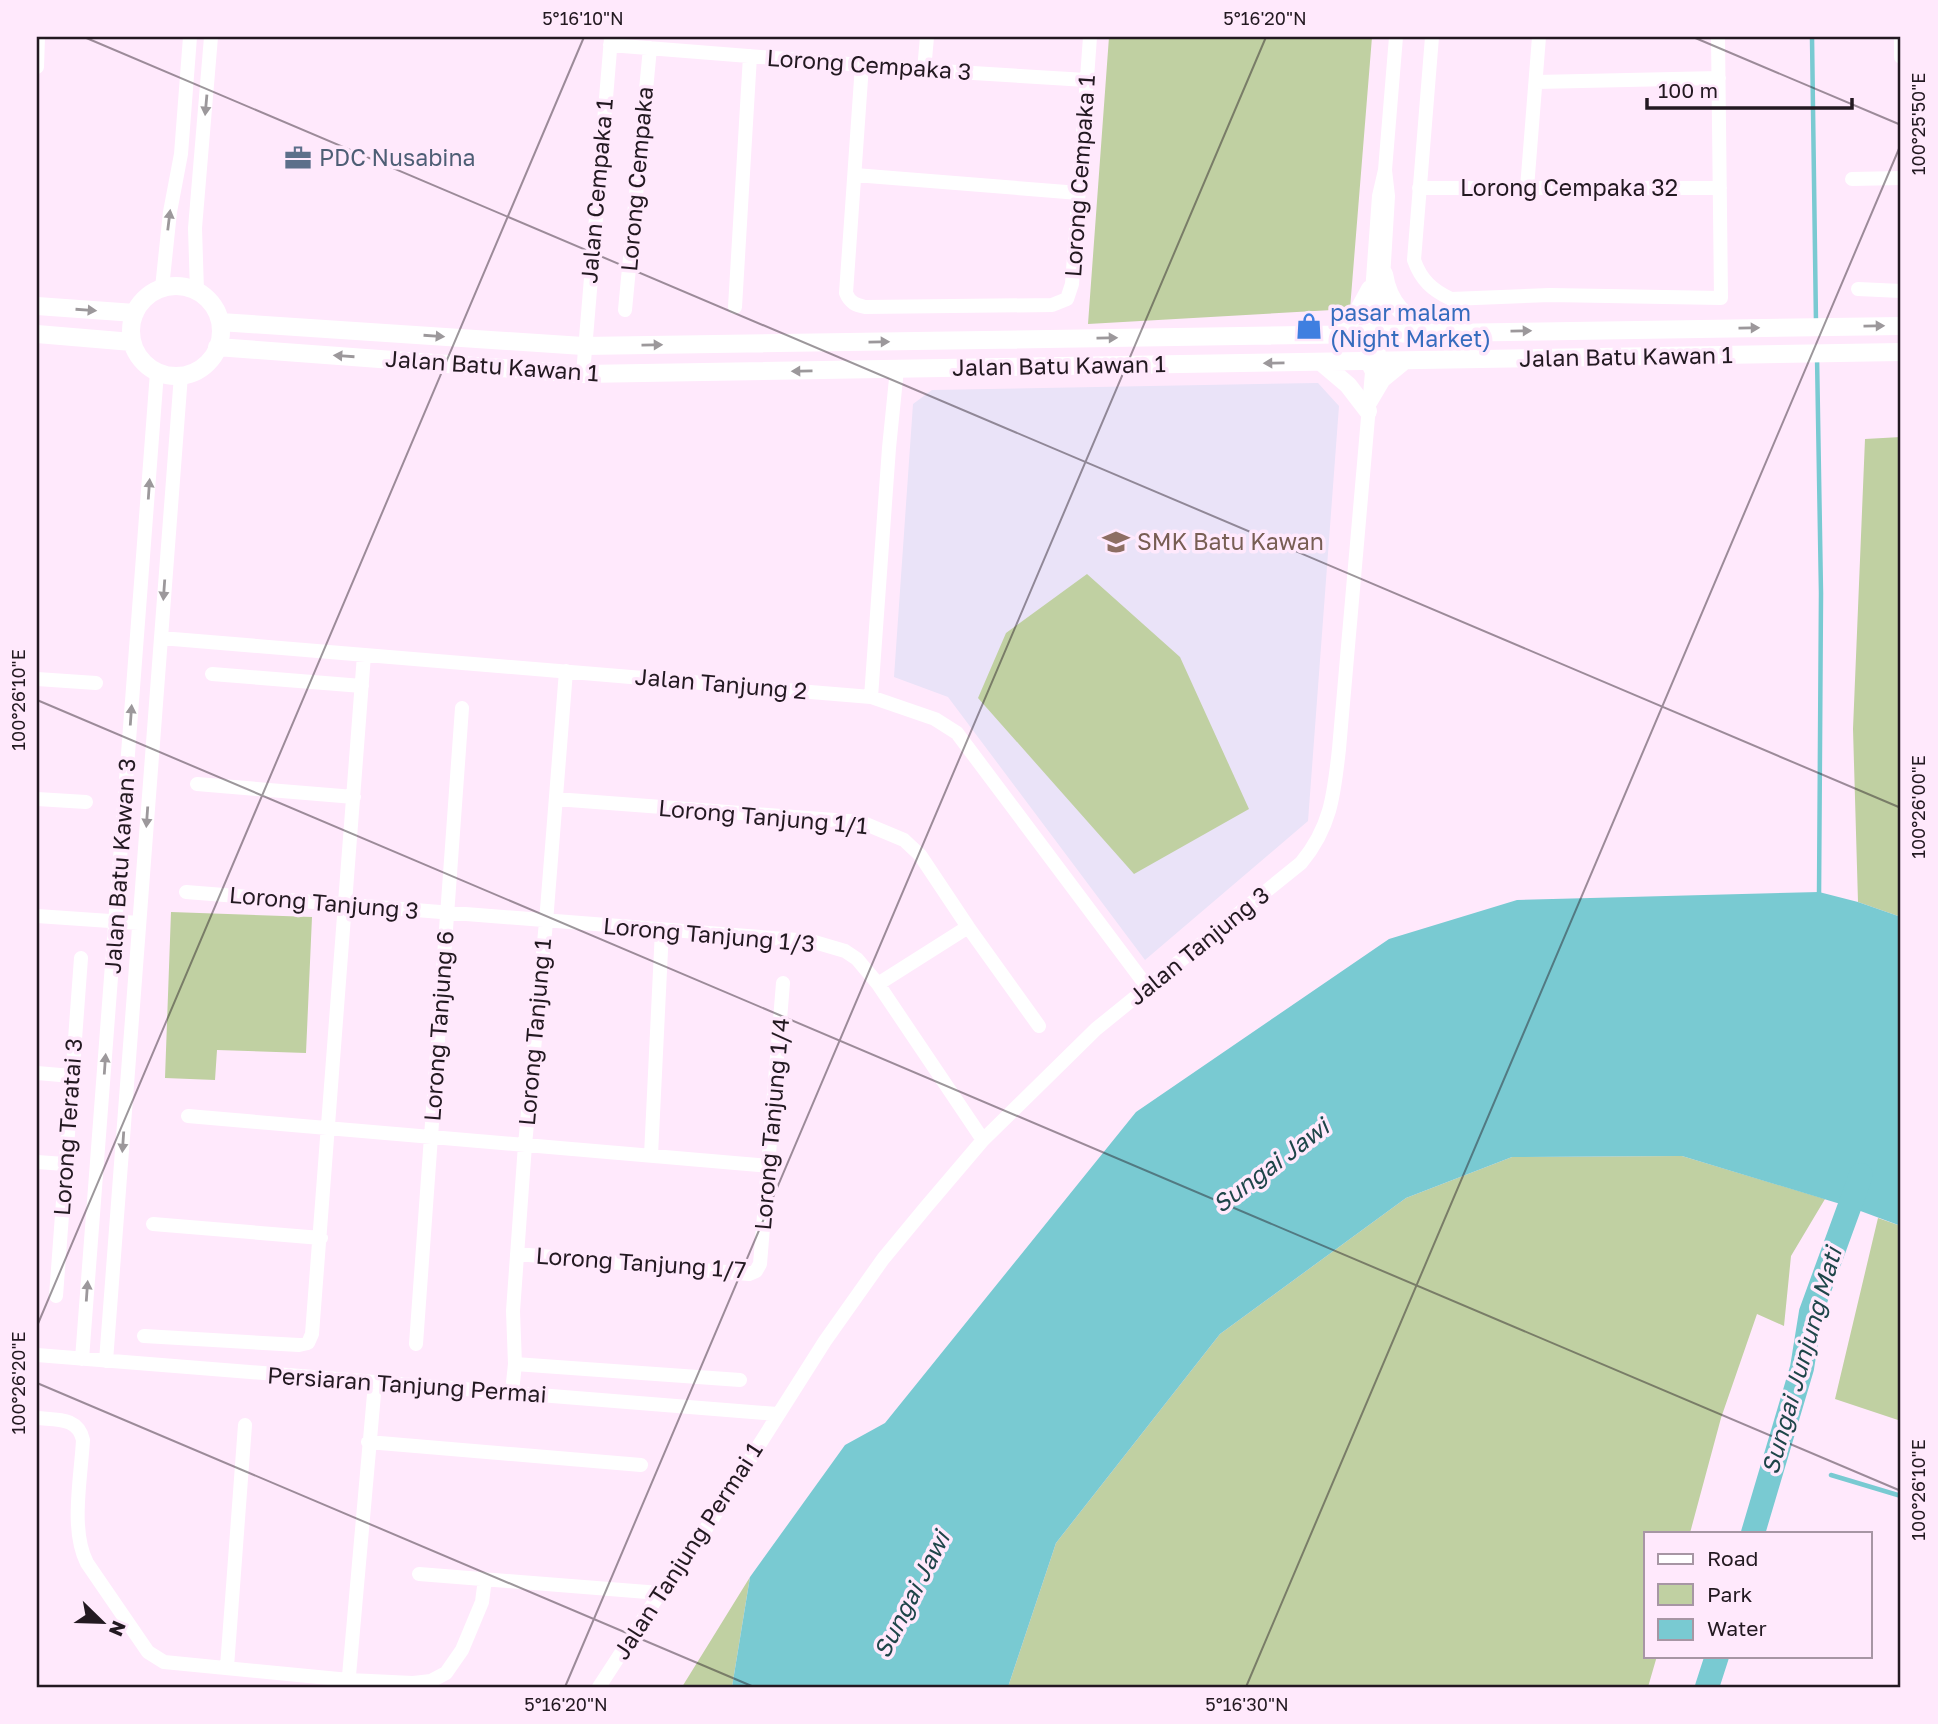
<svg xmlns="http://www.w3.org/2000/svg" width="1938" height="1724" font-family="'Golos Text',sans-serif">
  <style>
    .education { fill: #eae3f8 }
    .green { fill: #c0d0a2 }
    .water { fill: #79cad2 }
    .lines { fill: none; stroke-linecap: round; stroke-linejoin: round }
    .stream { stroke: #79cad2; stroke-width: 4.5 }
    .river { stroke: #79cad2; stroke-width: 24 }
    .minor { stroke: #fff; stroke-width: 14 }
    .tertiary { stroke: #fff; stroke-width: 18 }
    .oneway { fill: #9c989b }
    .ticks { fill: none; stroke: #231921; stroke-width: 2; stroke-opacity: 0.45 }
    .labels { text-anchor: middle; stroke-width: 7; stroke-linejoin: round; paint-order: stroke }
    .street-label { font-size: 23px; fill: #231921; stroke: #ffe9fc }
    .service-label { font-size: 23px; fill: #4e5e75; stroke: #ffe9fc; text-anchor: start }
    .shop-label { font-size: 23px; fill: #366cbe; stroke: #ffe9fc; text-anchor: start }
    .education-label { font-size: 23px; fill: #785e54; stroke: #ffe9fc; text-anchor: start }
    .water-label { font-size: 24px; font-style: italic; fill: #1e4549; stroke: #ffe9fc }
    .neatline { fill: none; stroke: #231921; stroke-width: 2.5 }
    .ticks-label { font-size: 18px; text-anchor: middle; fill: #231921 }
  </style>
  <rect width="100%" height="100%" fill="#ffe9fc"/>
  <path class="education" d="M1318,383l21,23 -31,415 -163,139 -197,-263 -54,-20 19,-273 19,-14z"/>
  <path class="green" d="M1109,37h263l-22,272 -262,15z
    M1901,437v480l-43,-15 -5,-173 12,-290z
    M1087,574l93,83 69,152 -115,65 -156,-176 28,-65z
    M171,912l141,5 -6,136 -89,-3 -2,30 -50,-2z
    M1682,1156l143,43 -34,57 -7,70 -27,-12 -36,104 -31,115h-44v123h11l-9,31h-640l48,-144 164,-209 186,-136 106,-41z
    M1878,1218l23,8v195l-66,-22z
    M750,1577l-18,110h-50z"/>
  <path class="water" d="M1819,892l39,10 43,15v309l-54,-20 -165,-50 -170,1 -106,41 -186,136 -164,209 -48,144h-276l18,-110 95,-132 40,-22 251,-311 253,-173 128,-39z"/>
  <g class="lines">
    <path class="stream" d="M1812,37l4,286
      M1817,356l4,237 -2,304
      M1831,1475l70,21"/>
    <path class="river" d="M1753,1533l49,-165 9,-56 50,-137
      M1707,1687l10,-31"/>
    <path class="minor" d="M1432,37l-18,223c7,20 18,30 37,39l99,-4 171,3 -3,-261
      M1901,37v20
      M610,45l314,25 162,10
      M862,65l-16,228c4,10 10,12 19,14l187,-2 15,-6 5,-15 18,-247
      M37,67l1,-30
      M924,70l3,-33
      M1536,82l183,-4
      M855,175l224,18
      M1852,179l49,-1
      M1419,188h301
      M1527,188l12,-151
      M162,288l8,-76 11,-58 9,-117
      M1858,289l43,2
      M197,291l-2,-63 16,-191
      M735,307l15,-251
      M625,310l25,-262
      M1371,370l-4,-8 12,-166 6,-26 11,-133
      M583,374l28,-336
      M161,638l710,59 64,22 22,14 191,255
      M212,674l150,12
      M37,679l59,4
      M871,697l18,-249 8,-79
      M197,784l157,13
      M37,799l49,3
      M556,799l305,23 43,18 16,15 48,72 71,99
      M186,892l625,49 34,10 12,8 21,25 105,156
      M37,916l102,7
      M878,984l90,-57
      M37,1073l35,3
      M188,1116l581,50
      M651,1155l11,-225
      M37,1162l28,2
      M153,1224l168,14
      M517,1254l232,20 7,-3 4,-7 23,-281
      M56,1296l25,-338
      M144,1336l155,9 9,-2 4,-9 52,-679
      M416,1344l46,-636
      M37,1355l740,59
      M82,1359l75,-987
      M106,1361l75,-986
      M515,1364l225,16
      M512,1392l3,-28 -2,-53 12,-166 21,-223 20,-251
      M37,1418c20,2 41,-1 46,22 -2,38 -13,90 4,123l61,89 16,10 185,18 64,3 18,-2 15,-8 16,-23 20,-48 3,-23
      M368,1442l273,23
      M419,1574l241,19
      M227,1667l18,-242
      M348,1687l27,-304
      M599,1687l61,-94 42,-58 123,-194 58,-82 43,-52 57,-67 113,-111 205,-166c30,-36 33,-69 38,-114l33,-377 6,-11 10,-165 -3,-26"/>
    <path class="tertiary" d="M1384,274c5,31 21,45 50,57
      M131 331a45 45 0 1 1 90 0a45 45 0 1 1-90 0Z
      M37,306l98,7
      M220,322l363,24 1318,-20
      M37,334l95,8
      M1331,335l25,-20 14,-26
      M217,347l366,27 1318,-22
      M1322,363l26,22 20,26
      M1369,401l13,-22 22,-18"/>
  </g>
  <defs><path id="oneway-solid" d="M-6-.8H1V-3.2L6.5 0L1 3.2V.8H-6Z" transform="scale(1.75)"/></defs>
  <g class="oneway">
    <use href="#oneway-solid" transform="translate(206 105) rotate(95)"/>
    <use href="#oneway-solid" transform="translate(169 220) rotate(-83)"/>
    <use href="#oneway-solid" transform="translate(86 310) rotate(4)"/>
    <use href="#oneway-solid" transform="translate(1874 326) rotate(-1)"/>
    <use href="#oneway-solid" transform="translate(1749 328) rotate(-1)"/>
    <use href="#oneway-solid" transform="translate(1521 331) rotate(-1)"/>
    <use href="#oneway-solid" transform="translate(434 336) rotate(4)"/>
    <use href="#oneway-solid" transform="translate(1107 338) rotate(-1)"/>
    <use href="#oneway-solid" transform="translate(879 342) rotate(-1)"/>
    <use href="#oneway-solid" transform="translate(652 345) rotate(-1)"/>
    <use href="#oneway-solid" transform="translate(344 356) rotate(-176)"/>
    <use href="#oneway-solid" transform="translate(1274 363) rotate(179)"/>
    <use href="#oneway-solid" transform="translate(802 371) rotate(179)"/>
    <use href="#oneway-solid" transform="translate(149 489) rotate(-86)"/>
    <use href="#oneway-solid" transform="translate(164 590) rotate(94)"/>
    <use href="#oneway-solid" transform="translate(131 715) rotate(-86)"/>
    <use href="#oneway-solid" transform="translate(147 817) rotate(94)"/>
    <use href="#oneway-solid" transform="translate(105 1064) rotate(-86)"/>
    <use href="#oneway-solid" transform="translate(123 1142) rotate(94)"/>
    <use href="#oneway-solid" transform="translate(87 1291) rotate(-86)"/>
  </g>
  <path class="ticks" d="M84,37l1817,771M1693,37l208,88M37,700l1864,791M37,1326l547,-1289M37,1383l717,304M565,1687l701,-1650M1246,1687l655,-1543"/>
  <defs>
    <symbol id="office-bare" viewBox="-9 -9 18 18"><path d="M-6-3h4V-5.5h4V-3h4V5H-6ZM-1-4.5V-3h2v-1.5ZM-6 0V1H6V0Z" fill="#5c6f8a" stroke="#ffe9fc" stroke-width="2.5" paint-order="stroke"/></symbol>
    <symbol id="shop-bare" viewBox="-9 -9 18 18"><path d="M-5-2.5h2.3a2.7 3.5 0 0 1 5.4 0H5L5.5 6h-11ZM-1.5-2.5h3a1.5 2.3 0 0 0-3 0Z" fill="#3f7fe0" stroke="#ffe9fc" stroke-width="2.5" paint-order="stroke"/></symbol>
    <symbol id="school-bare" viewBox="-9 -9 18 18"><path d="M0-5L7-2L0 1L-7-2ZM-4 1L0 2.5L4 1V4Q0 6-4 4Z" fill="#8d6e63" stroke="#ffe9fc" stroke-width="2.5" paint-order="stroke"/></symbol>
  </defs>
  <g fill-rule="evenodd">
    <use href="#office-bare" x="279" y="139" width="38" height="38"/>
    <use href="#shop-bare" x="1290" y="307" width="38" height="38"/>
    <use href="#school-bare" x="1097" y="523" width="38" height="38"/>
  </g>
  <g class="labels">
    <g class="street-label">
      <text transform="translate(869 65) rotate(4)" y="8">Lorong Cempaka 3</text>
      <text transform="translate(1080 176) rotate(-86)" y="8">Lorong Cempaka 1</text>
      <text transform="translate(637 179) rotate(-85)" y="8">Lorong Cempaka</text>
      <text x="1569" y="196">Lorong Cempaka 32</text>
      <text transform="translate(597 191) rotate(-85)" y="8">Jalan Cempaka 1</text>
      <text transform="translate(1626 357) rotate(-1)" y="8">Jalan Batu Kawan 1</text>
      <text transform="translate(492 366) rotate(4)" y="8">Jalan Batu Kawan 1</text>
      <text transform="translate(1059 366) rotate(-1)" y="8">Jalan Batu Kawan 1</text>
      <text transform="translate(721 684) rotate(5)" y="8">Jalan Tanjung 2</text>
      <text transform="translate(763 817) rotate(5)" y="8">Lorong Tanjung 1/1</text>
      <text transform="translate(120 866) rotate(-86)" y="8">Jalan Batu Kawan 3</text>
      <text transform="translate(324 903) rotate(5)" y="8">Lorong Tanjung 3</text>
      <text transform="translate(709 935) rotate(5)" y="8">Lorong Tanjung 1/3</text>
      <text transform="translate(1199 946) rotate(-39)" y="8">Jalan Tanjung 3</text>
      <text transform="translate(439 1026) rotate(-86)" y="8">Lorong Tanjung 6</text>
      <text transform="translate(535 1032) rotate(-85)" y="8">Lorong Tanjung 1</text>
      <text transform="translate(772 1124) rotate(-85)" y="8">Lorong Tanjung 1/4</text>
      <text transform="translate(68 1127) rotate(-86)" y="8">Lorong Teratai 3</text>
      <text transform="translate(641 1263) rotate(4)" y="8">Lorong Tanjung 1/7</text>
      <text transform="translate(407 1385) rotate(4)" y="8">Persiaran Tanjung Permai</text>
      <text transform="translate(688 1551) rotate(-57)" y="8">Jalan Tanjung Permai 1</text>
    </g>
    <g class="service-label">
      <text x="319" y="166">PDC Nusabina</text>
    </g>
    <g class="shop-label">
      <text x="1330" y="321">pasar malam<tspan x="1330" dy="26">(Night Market)</tspan></text>
    </g>
    <g class="education-label">
      <text x="1137" y="550">SMK Batu Kawan</text>
    </g>
    <g class="water-label">
      <text transform="translate(1271 1166) rotate(-37)" y="8">Sungai Jawi</text>
      <text transform="translate(1802 1361) rotate(-74)" y="8">Sungai Junjung Mati</text>
      <text transform="translate(912 1595) rotate(-63)" y="8">Sungai Jawi</text>
    </g>
  </g>
  <rect width="1938" height="1724" fill="none" stroke="#ffe9fc" stroke-width="77"/>
  <rect x="1644" y="1532" width="228" height="126" fill="#ffe9fc" stroke="#a796a4" stroke-width="2"/>
  <rect x="1658" y="1554" width="35" height="10" fill="#ffffff" stroke="#a796a4" stroke-width="2"/>
  <text x="1707" y="1566" font-size="21" fill="#231921">Road</text>
  <rect x="1658" y="1584" width="35" height="21" fill="#c0d0a2" stroke="#a796a4" stroke-width="2"/>
  <text x="1707" y="1602" font-size="21" fill="#231921">Park</text>
  <rect x="1658" y="1619" width="35" height="21" fill="#79cad2" stroke="#a796a4" stroke-width="2"/>
  <text x="1707" y="1636" font-size="21" fill="#231921">Water</text>
  <g transform="translate(102 1622) rotate(113)" stroke="#ffe9fc" stroke-width="5" paint-order="stroke">
  <path d="M0-5L12 26L0 18L-12 26Z" fill="#231921"/>
  <text y="-10" font-size="19" font-weight="bold" text-anchor="middle" fill="#231921">N</text>
  </g>
  <path d="M1647 98v10h205v-10" fill="none" stroke="#231921" stroke-width="3.5"/>
  <text x="1658" y="98" font-size="21" fill="#231921" stroke="#ffe9fc" stroke-width="5" paint-order="stroke">100 m</text>
  <rect x="38" y="38" width="1861" height="1648" class="neatline"/>
  <g class="ticks-label">
    <text x="583" y="25">5°16'10"N</text>
    <text x="1265" y="25">5°16'20"N</text>
    <text transform="translate(1919 124) rotate(-90)" y="6">100°25'50"E</text>
    <text transform="translate(19 700) rotate(-90)" y="6">100°26'10"E</text>
    <text transform="translate(1919 807) rotate(-90)" y="6">100°26'00"E</text>
    <text transform="translate(19 1383) rotate(-90)" y="6">100°26'20"E</text>
    <text transform="translate(1919 1490) rotate(-90)" y="6">100°26'10"E</text>
    <text x="566" y="1711">5°16'20"N</text>
    <text x="1247" y="1711">5°16'30"N</text>
  </g>
</svg>
